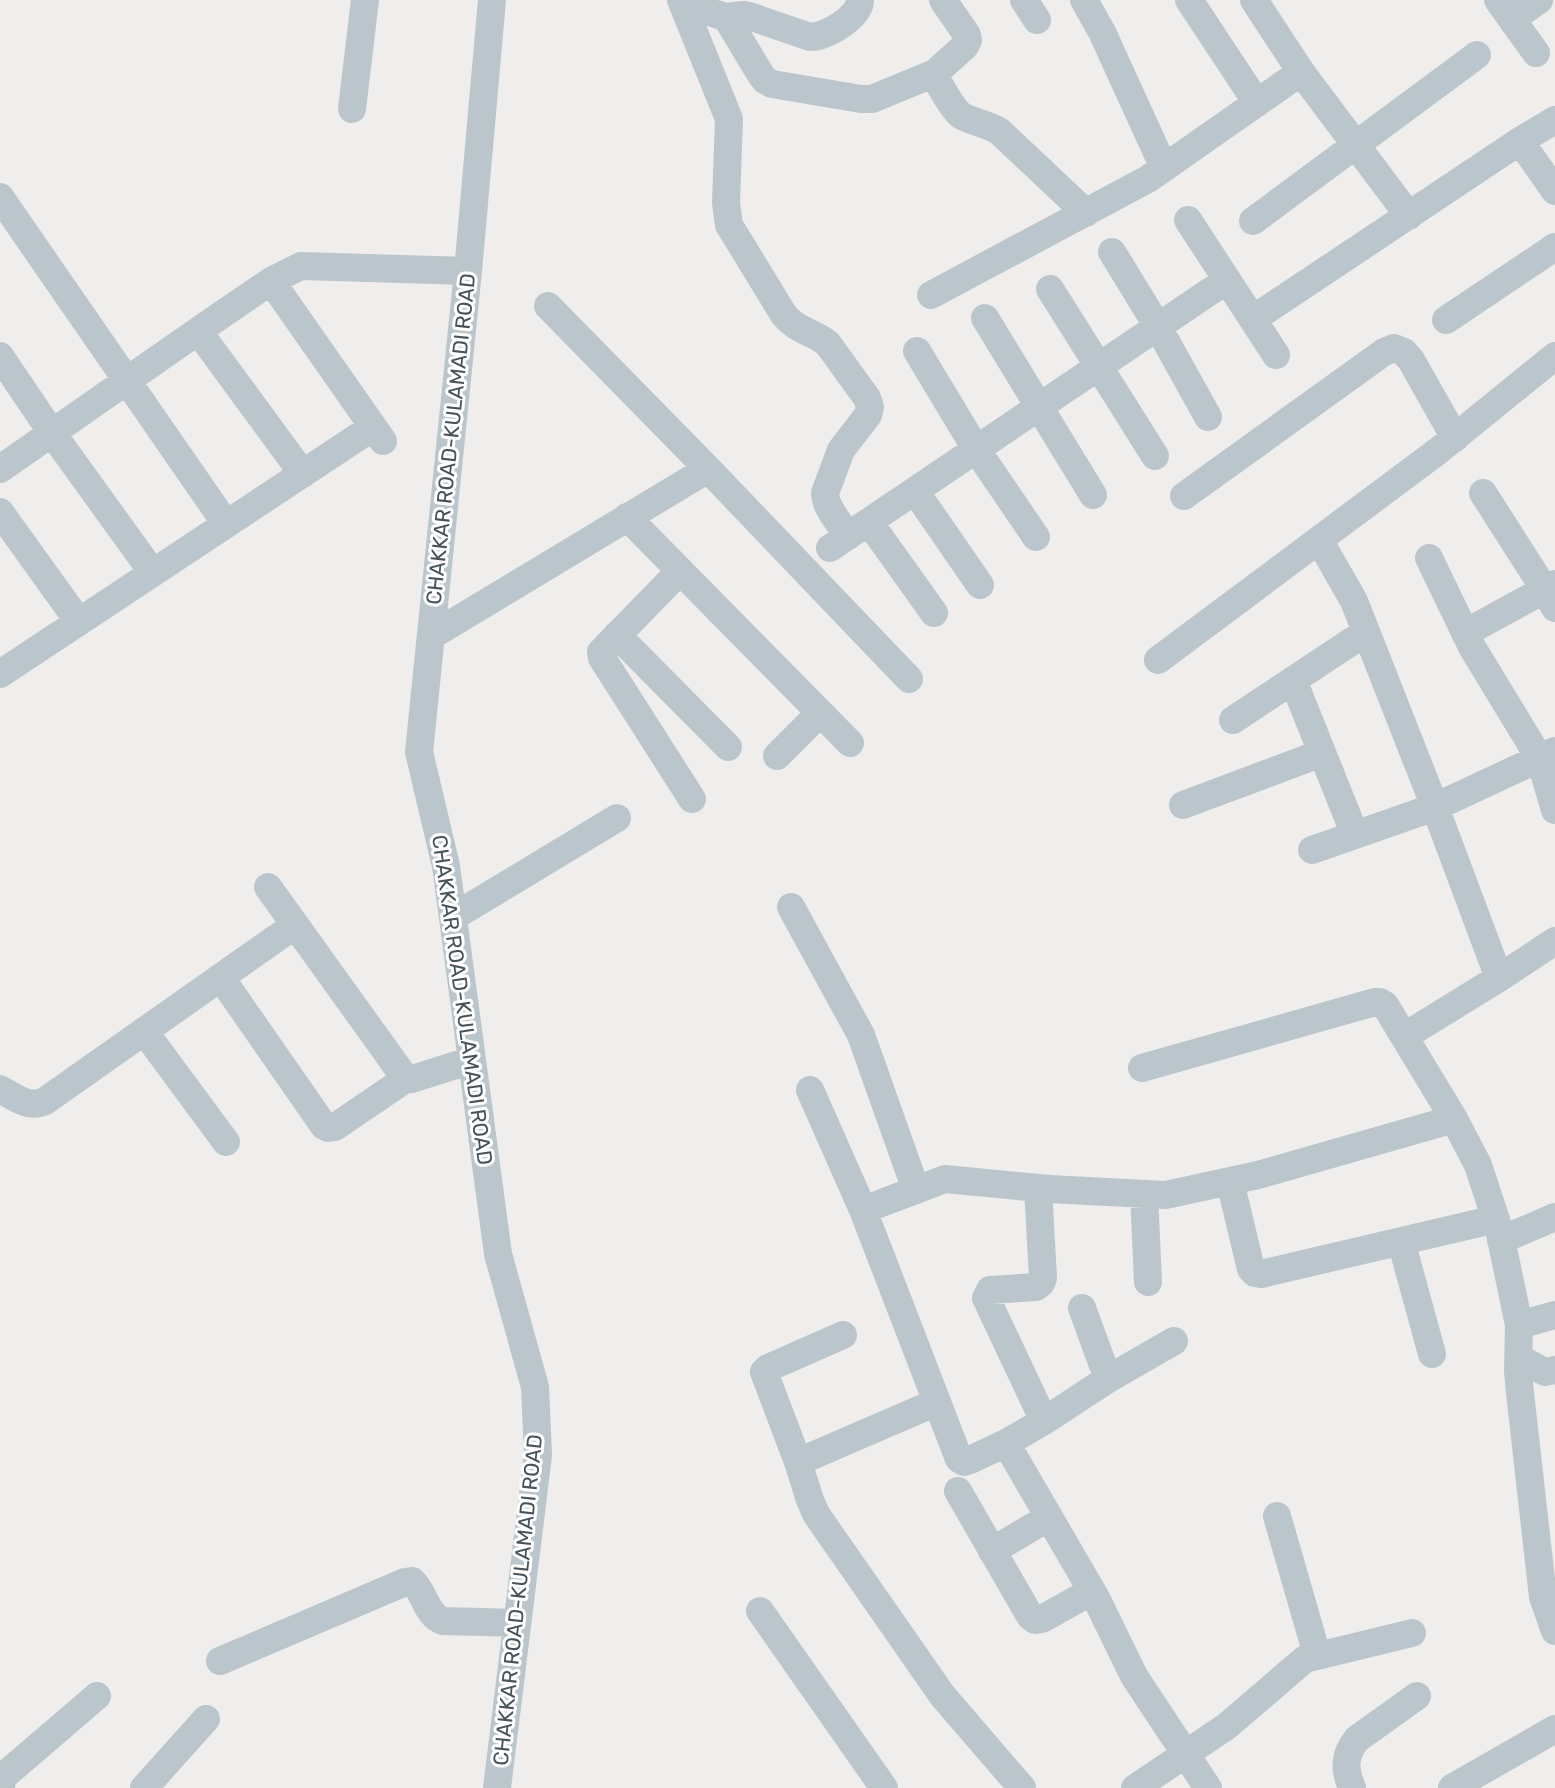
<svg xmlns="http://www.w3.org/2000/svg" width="1555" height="1788" font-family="Rubik,sans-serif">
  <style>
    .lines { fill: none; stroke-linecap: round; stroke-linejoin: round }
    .minor { stroke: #bbc6cc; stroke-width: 28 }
    .labels { text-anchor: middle; stroke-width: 6; stroke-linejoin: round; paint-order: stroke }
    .street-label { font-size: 21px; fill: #46535a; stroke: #fff }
  </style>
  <rect width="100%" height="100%" fill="#f0eded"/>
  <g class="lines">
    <path class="minor" d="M492,0l-24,271 -49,481 27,114 52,388 37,133 3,68 -41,333
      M681,0l48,119 -3,84 3,22 55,90c13,16 30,17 44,29l39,54 3,9 -2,8 -27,35 -16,43c0,15 15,30 23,43
      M692,0l14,11 20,6 18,-2 5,1 61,21c16,0 50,-20 50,-37
      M943,0l24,35 1,5 -3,6 -30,27c1,8 19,38 27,43 11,6 25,8 37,15l87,82
      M1024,0l13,20
      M1084,0l18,32 62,136
      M1189,0l68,103
      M1254,0l47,72 108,144
      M1498,0l38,53
      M726,17l35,58 4,5 7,4 89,15h11l63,-26
      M1512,19l27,-19
      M352,109l13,-109
      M1520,141l35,50
      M0,197l226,327
      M1188,220l88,135
      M1253,221l224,-166
      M1112,252l46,75 50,90
      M271,281l112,160
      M1050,289l105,167
      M931,295l217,-116 153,-107
      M548,306l160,163 201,210
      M985,318l108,177
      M1253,319l267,-178 35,-21
      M1446,320l109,-73
      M198,331l105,143
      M917,351l59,98 60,88
      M0,356l52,77 101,140
      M0,469l198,-138 73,-50 30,-15 167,5
      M915,491l65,94
      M1483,493l62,97 10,18
      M1184,496l200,-144 10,-4 10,4 7,8 44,78
      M0,512l79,110
      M627,517l223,226
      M869,522l65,91
      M1319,540l35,61 81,206 64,171
      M830,548l397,-268
      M1429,558l43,89 68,112 15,51
      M680,571l-79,81 1,6 90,141
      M1465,633l90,-49
      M617,635l111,112
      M431,636l277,-167
      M1158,660l280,-209 117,-95
      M0,674l373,-247
      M1293,680l62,155
      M1233,720l133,-88
      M777,756l43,-43
      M1183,805l139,-52
      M1312,850l123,-43 120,-56
      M268,887l135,188 4,3 5,1 60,-19
      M791,907l70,128 55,155
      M453,917l164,-99
      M221,978l103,148 4,2 7,-1 72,-49
      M144,1031l82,111
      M1405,1036l94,-58 56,-37
      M1142,1068l233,-66h5l5,3 69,114 24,46 21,64 20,96 -1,46 2,22 23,204 12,34
      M0,1089c15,8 28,20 45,12l250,-176
      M810,1090l53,120 96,249 5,3 6,-2 36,-17 38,-22 64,-42 66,-38
      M1230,1181l21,88 4,4 6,1 235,-55
      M1038,1188l5,90 -2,5 -5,4 -46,3 -4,8 58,123
      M1144,1194l4,88
      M863,1210l82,-31 104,10 116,6 10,-2 83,-18 196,-56
      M1501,1240l54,-23
      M1401,1241l31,113
      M1082,1308l26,71
      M1519,1325l36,-10
      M843,1335l-75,33 -4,4 34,90 12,38 6,14 126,181 80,93
      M1519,1358l26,14 10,-2
      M1006,1443l90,155 38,78 74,112
      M798,1462l139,-60
      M958,1491l72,125 5,4 7,-1 50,-28
      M1277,1516l40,139
      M992,1551l57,-34
      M760,1611l124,177
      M220,1661l185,-79 7,-1c13,11 14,35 31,40l74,2
      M1,1788v-6l4,-7 92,-79
      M144,1788l62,-69
      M1135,1788l92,-62 78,-67 107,-26
      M1352,1788c-8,-19 -8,-33 5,-49l60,-43
      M1452,1788l103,-59"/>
  </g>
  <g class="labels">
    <g class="street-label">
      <text transform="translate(451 439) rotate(-84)" y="7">CHAKKAR ROAD-KULAMADI ROAD</text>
      <text transform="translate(462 1000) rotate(82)" y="7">CHAKKAR ROAD-KULAMADI ROAD</text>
      <text transform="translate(518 1600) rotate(-84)" y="7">CHAKKAR ROAD-KULAMADI ROAD</text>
    </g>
  </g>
</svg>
